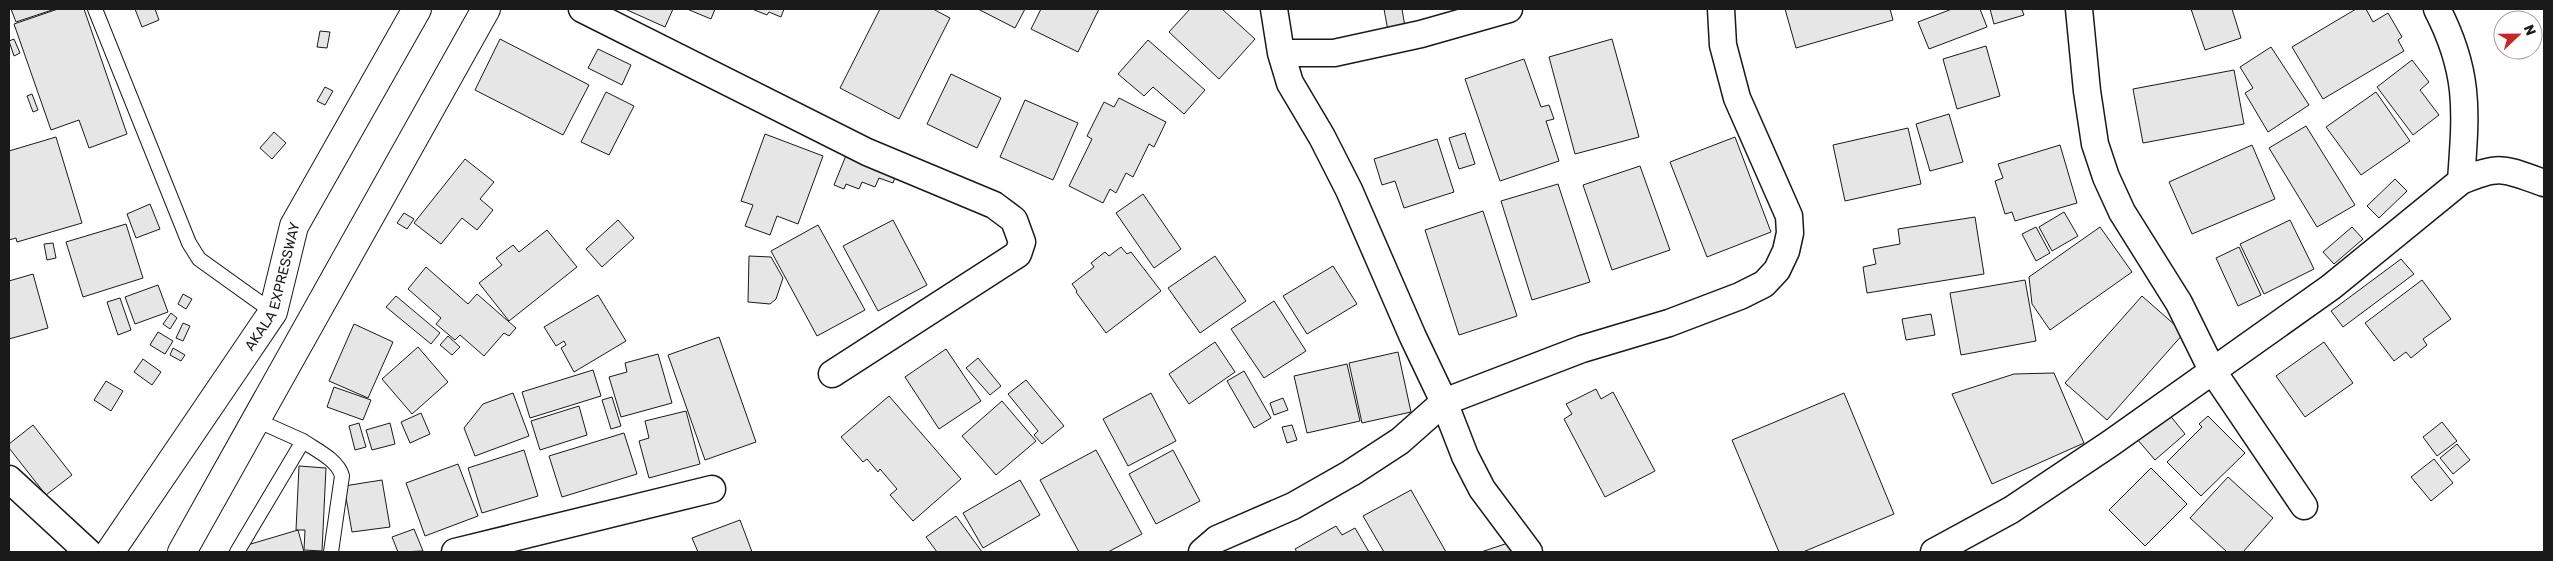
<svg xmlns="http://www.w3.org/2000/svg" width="2553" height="561" font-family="Rubik,sans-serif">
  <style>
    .building { fill: #e6e6e6; stroke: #1a1a1a }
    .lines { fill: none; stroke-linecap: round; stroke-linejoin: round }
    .service-casing { stroke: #1a1a1a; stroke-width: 16 }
    .minor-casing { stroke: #1a1a1a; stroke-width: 29 }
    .primary-casing { stroke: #1a1a1a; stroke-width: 30 }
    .service { stroke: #fff; stroke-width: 14 }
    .minor { stroke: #fff; stroke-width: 26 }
    .primary { stroke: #fff; stroke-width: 28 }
    .labels { text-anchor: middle; stroke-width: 4; stroke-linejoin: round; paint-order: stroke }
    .street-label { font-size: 14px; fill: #1a1a1a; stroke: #fff }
  </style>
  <rect width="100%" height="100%" fill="#fff"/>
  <path class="building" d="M11,9h44l-39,13z
    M58,9h26l43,125 -38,14 -10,-28 -28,10 -37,-106z
    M135,9h20l4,11 -17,7z
    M625,9h48l-8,18z
    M687,9h28l-4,10z
    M752,9h32l-3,8 -12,-5 -2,3z
    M880,9h53l17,9 -51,101 -59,-31z
    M978,9h47l-10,19z
    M1041,9h58l-21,43 -47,-23z
    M1190,9h32l33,30 -36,40 -50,-47z
    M1384,9h18l3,18 -17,4z
    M1785,9h105l3,11 -97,28z
    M1952,9h28l7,18 -58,22 -11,-27z
    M1990,9h36l-4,1 2,5 -30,9z
    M2191,9h41l9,29 -36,12z
    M2356,9h10l7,13 15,-9 14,24 -4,3 6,11 -81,48 -31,-52z
    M320,31l10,1 -3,16 -10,-1z
    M14,39l6,14 -6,3 -5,-15z
    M500,39l89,46 -26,50 -88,-45z
    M1612,39l27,98 -64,17 -26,-97z
    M1148,40l57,50 -21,24 -31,-27 -9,9 -26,-22z
    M1986,46l14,50 -43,13 -14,-50z
    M2271,47l38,58 -41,27 -23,-39 8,-5 -13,-21z
    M598,49l33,16 -9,20 -34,-17z
    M1524,59l17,48 8,-2 5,14 -8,2 13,40 -59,20 -35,-102z
    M2412,60l17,22 -9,8 19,25 -26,20 -36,-48z
    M2234,70l10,54 -101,19 -10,-54z
    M951,74l50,24 -24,50 -50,-24z
    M325,87l8,4 -8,14 -8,-4z
    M606,92l28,14 -25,49 -28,-13z
    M2376,92l34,49 -49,34 -35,-48z
    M32,94l6,16 -5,2 -6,-16z
    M1119,98l47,24 -12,25 -5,-3 -16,33 -7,-4 -10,20 -6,-4 -7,14 -34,-17 23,-47 -5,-3 17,-34 10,5z
    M1025,100l53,23 -25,57 -53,-23z
    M1949,114l14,48 -33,9 -14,-47z
    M2306,126l49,79 -38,22 -48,-79z
    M1908,128l13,56 -76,17 -12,-56z
    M274,132l12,11 -14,16 -12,-11z
    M1465,133l10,31 -16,5 -10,-31z
    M765,134l58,22 -25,68 -21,-8 -7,19 -25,-9 8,-21 -12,-4z
    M56,137l26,86 -65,19 -1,-4 -7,2v-89z
    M1735,137l36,95 -64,25 -37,-95z
    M1437,139l17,53 -50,16 -9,-27 -13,4 -8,-26z
    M2060,145l17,58 -62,18 -3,-9 -7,2 -10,-33 8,-3 -5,-14z
    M2252,145l23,54 -83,35 -23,-52z
    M847,153l50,19 -4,11 -14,-5 -4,9 -13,-5 -3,7 -13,-5 -2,5 -10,-4z
    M465,159l29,23 -14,17 13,11 -16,20 -15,-12 -21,26 -27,-21z
    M1640,166l30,84 -58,20 -29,-85z
    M2395,179l12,12 -28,27 -12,-12z
    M1558,184l32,98 -58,18 -31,-99z
    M1143,194l38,55 -27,19 -38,-55z
    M150,204l10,25 -24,9 -9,-24z
    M1483,211l34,105 -58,19 -34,-105z
    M2064,212l14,24 -26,15 -13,-24z
    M404,213l10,6 -7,10 -10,-6z
    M1975,217l9,57 -117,19 -4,-26 13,-3 -3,-15 27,-5 -2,-15z
    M618,220l16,18 -32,29 -16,-18z
    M893,220l34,65 -49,26 -35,-65z
    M2290,220l24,49 -50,25 -24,-50z
    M126,224l17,54 -60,19 -17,-55z
    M818,225l47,85 -48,26 -46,-85z
    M2036,227l14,26 -14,8 -14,-27z
    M2100,227l32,45 -82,58 -18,-26 -3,-27z
    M2352,227l11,12 -29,25 -11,-12z
    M547,230l30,37 -68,54 -30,-38 23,-18 -6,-7 17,-13 6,7z
    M53,243l3,15 -9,2 -3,-16z
    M1121,247l6,7 4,-2 30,39 -55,42 -30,-41 1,-1 -5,-7 22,-17 -3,-4 14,-11 4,4z
    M2239,247l22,48 -23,11 -22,-48z
    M749,256l22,1 12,21 -7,21 -6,5 -22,-2z
    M1215,256l31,45 -46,32 -32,-45z
    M2401,259l13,15 -71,53 -12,-16z
    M1333,266l24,38 -50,30 -24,-38z
    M426,267l42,37 9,-10 39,34 -7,8 -5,-3 -20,23 -24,-21 -5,5 -19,-16 5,-6 -33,-29z
    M33,274l15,54 -39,11v-58z
    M2025,280l11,61 -75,14 -11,-62z
    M2422,280l29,39 -28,20 4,6 -16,13 -5,-6 -12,9 -29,-38z
    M158,285l10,27 -33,12 -10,-27z
    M183,294l9,5 -6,10 -8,-5z
    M598,295l28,46 -52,31 -13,-24 5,-3 -2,-4 -8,5 -12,-19z
    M396,296l44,37 -9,11 -45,-37z
    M2142,296l42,37 -77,87 -42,-37z
    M120,298l11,32 -13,5 -11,-33z
    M1274,301l32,50 -42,27 -33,-49z
    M171,313l6,5 -7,11 -7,-5z
    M1931,314l4,21 -29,5 -4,-21z
    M183,323l7,3 -7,15 -7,-3z
    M354,324l39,18 -25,56 -39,-17z
    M158,332l15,9 -8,13 -15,-9z
    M448,336l12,11 -8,8 -12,-10z
    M719,337l37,105 -51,18 -37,-105z
    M1215,342l20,30 -46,32 -20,-30z
    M2324,342l29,41 -48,34 -29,-41z
    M418,347l30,35 -36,32 -30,-35z
    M173,348l12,7 -4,6 -11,-6z
    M946,349l35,52 -42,28 -34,-52z
    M1398,352l13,60 -49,11 -13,-60z
    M658,354l14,49 -51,14 -12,-40 18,-5 -2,-9z
    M978,358l23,28 -11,9 -24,-27z
    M143,359l18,13 -9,13 -18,-13z
    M1347,364l13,57 -53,12 -13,-57z
    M593,370l8,26 -71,22 -8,-26z
    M1244,371l27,47 -17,10 -27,-47z
    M2054,373l30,70 -92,41 -40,-90 62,-20z
    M1026,380l38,46 -22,18 -8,-9 4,-4 -30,-37z
    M106,381l17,10 -12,20 -17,-11z
    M334,387l37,13 -8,20 -36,-13z
    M1596,389l5,10 12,-7 42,79 -50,26 -41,-78 8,-5 -6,-10z
    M513,393l16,43 -54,20 -11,-28 19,-24z
    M1151,393l25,48 -48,25 -25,-47z
    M1844,393l50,121 -91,38h-24l-47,-112z
    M889,396l72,83 -48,42 -23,-26 7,-6 -17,-20 -2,3 -11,-13 -4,3 -22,-25z
    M612,397l9,29 -10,3 -9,-29z
    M1283,398l5,12 -14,5 -4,-12z
    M1002,401l34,40 -40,34 -34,-39z
    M579,406l8,29 -47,15 -9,-29z
    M686,411l14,53 -51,14 -10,-37 10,-3 -4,-17z
    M421,413l9,21 -20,9 -9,-21z
    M2168,413l17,21 -30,26 -18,-21z
    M2208,416l37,37 -44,43 -34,-34 35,-35 -3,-3z
    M2442,422l15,19 -20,15 -14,-19z
    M359,423l7,24 -11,3 -6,-24z
    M390,423l5,21 -23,6 -6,-20z
    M33,425l39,50 -26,20 -37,-47v-4z
    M1292,425l5,15 -10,3 -5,-16z
    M624,433l13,41 -75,23 -13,-41z
    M2457,444l13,16 -17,14 -13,-16z
    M524,450l14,46 -56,17 -14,-45z
    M1096,450l46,84 -34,18h-29l-39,-72z
    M1173,450l27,51 -44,23 -27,-50z
    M2434,459l19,24 -22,18 -20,-24z
    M458,464l20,52 -53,20 -19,-53z
    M299,466l27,2 -4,83 -18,-1 1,-20h-9z
    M2151,468l36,36 -42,42 -36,-36z
    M2228,477l45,41 -30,34h-16l-37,-34z
    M382,480l8,47 -38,5 -8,-46z
    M1020,480l20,35 -57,33 -20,-35z
    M1411,490l35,62h-62l-21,-36z
    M956,516l26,36h-45l-11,-15z
    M740,520l12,32h-54l-6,-14z
    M1336,526l6,9 13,-7 14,24h-72l-2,-3z
    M414,529l9,22 -25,1 -6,-15z
    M298,530l6,22h-58l-2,-6z
    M1511,542l4,10h-34z"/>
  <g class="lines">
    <defs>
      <path id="service" d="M95,9l94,234 10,16 74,53
        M303,441c13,9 35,19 39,35l-11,76
        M237,552l66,-111 -47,-21"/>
      <path id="minor" d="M582,9l285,143 127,53 20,15 8,22 -4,12 -186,120
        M1274,9l7,44 9,30 32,54 27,53 64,147 31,65 21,54 17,33 47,63
        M2079,9l8,82 8,53 11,33 16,35 57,91 33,67 92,136
        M2437,9c33,64 29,102 24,172
        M1281,53h53l87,-19 88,-25
        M9,479l79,73
        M455,552l257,-63
        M1202,552l15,-13 76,-33 58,-33 49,-32 44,-39 138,-53 87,-26 71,-27 24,-12 13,-14 9,-19 4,-18 -1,-17 -52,-118 -14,-53 -2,-36
        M1934,552l77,-42 100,-67 220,-156 130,-106c40,-17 43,-12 83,2"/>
      <g id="primary">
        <path id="s1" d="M110,552l163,-240 21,-86 123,-217"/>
        <path d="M182,552l304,-543"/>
      </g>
    </defs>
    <use href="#service" class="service-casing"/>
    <use href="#minor" class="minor-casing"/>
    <use href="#primary" class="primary-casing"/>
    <use href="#service" class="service"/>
    <use href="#minor" class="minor"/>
    <use href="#primary" class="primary"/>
  </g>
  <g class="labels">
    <g class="street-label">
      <text dy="5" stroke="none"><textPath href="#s1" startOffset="314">AKALA EXPRESSWAY</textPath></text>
    </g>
  </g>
  <rect width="2553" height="561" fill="none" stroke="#1a1a1a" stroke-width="20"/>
  <g transform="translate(2518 35) rotate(68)"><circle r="24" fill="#ffffff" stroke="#a3a3a3"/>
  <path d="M0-4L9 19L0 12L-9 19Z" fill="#c62828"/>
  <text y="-8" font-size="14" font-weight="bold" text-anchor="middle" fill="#1a1a1a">N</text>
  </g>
</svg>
